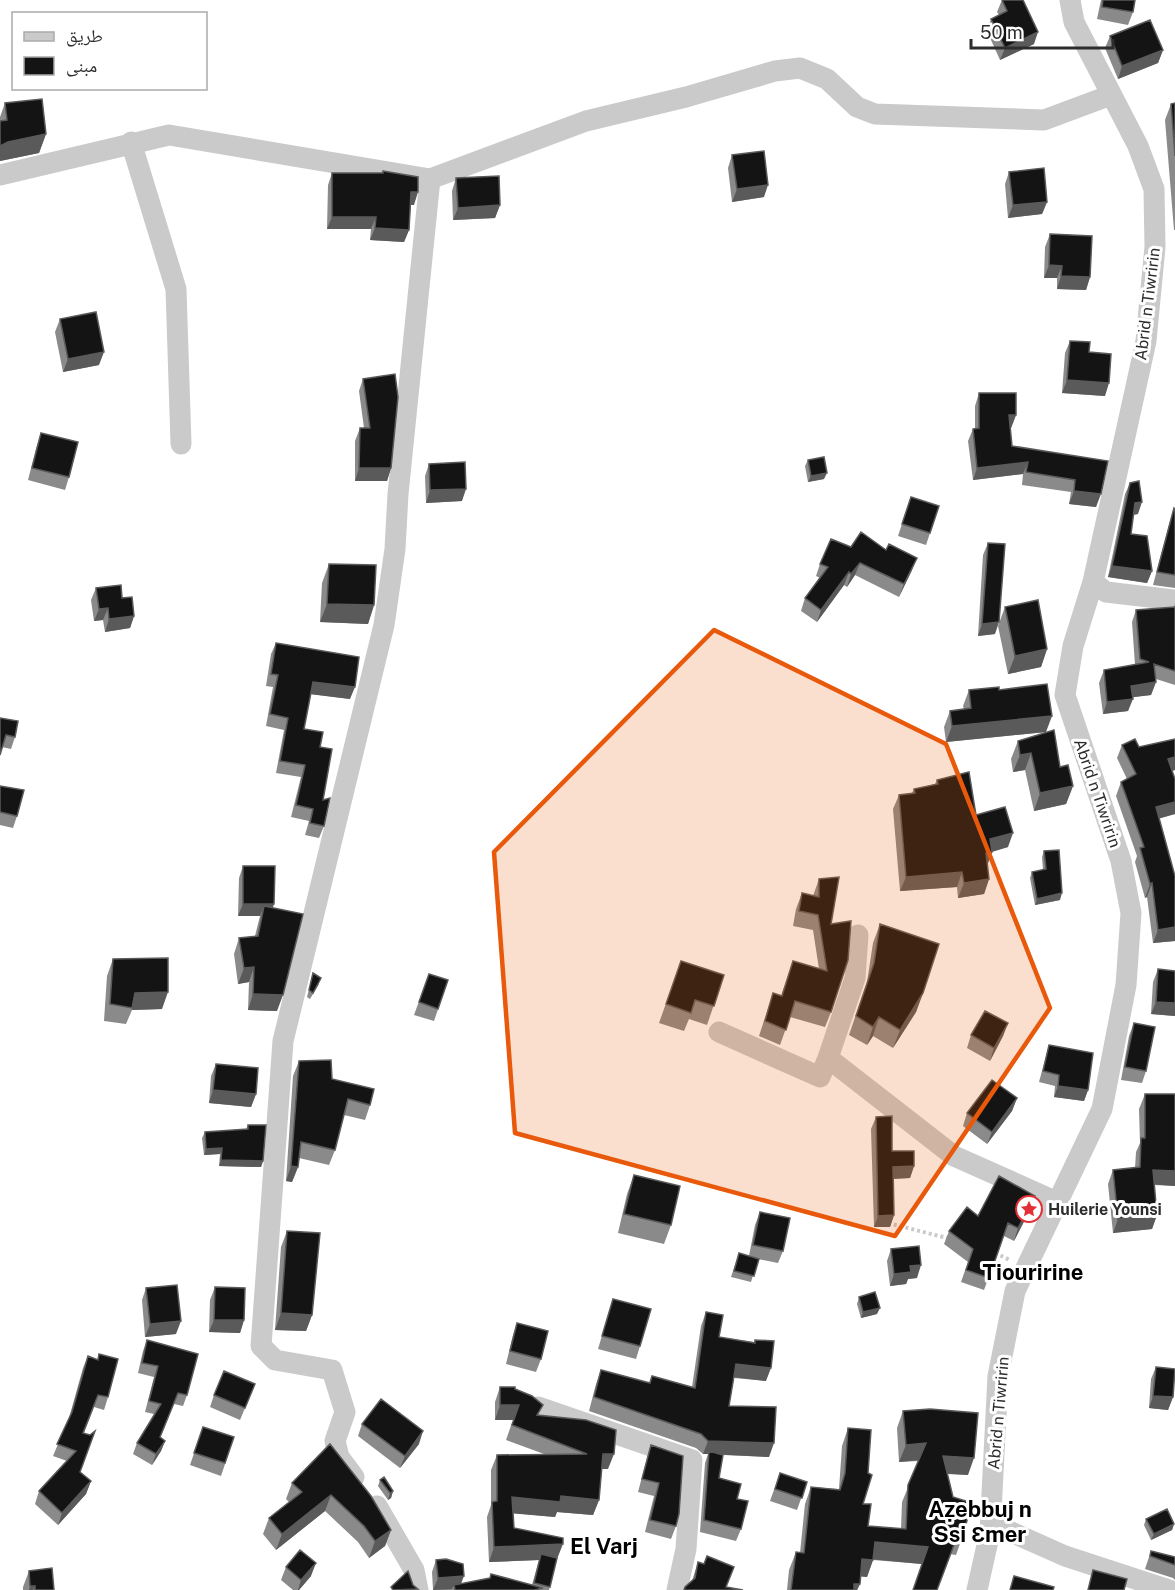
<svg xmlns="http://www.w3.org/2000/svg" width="1175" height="1590" font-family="'Public Sans','Noto Naskh Arabic',sans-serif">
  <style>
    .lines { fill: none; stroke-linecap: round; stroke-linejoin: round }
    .path { stroke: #cacaca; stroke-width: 4; stroke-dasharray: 3 3; stroke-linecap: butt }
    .minor { stroke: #cacaca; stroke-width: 21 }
    .wall { fill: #8a8a8a }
    .shaded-wall { fill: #5a5a5a }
    .building { fill: #141414; stroke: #5a5a5a; stroke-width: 1.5 }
    .marked { fill: #e8590c; fill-opacity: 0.2; stroke: #e8590c; stroke-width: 4.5; stroke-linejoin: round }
    .labels { text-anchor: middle; stroke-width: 6; stroke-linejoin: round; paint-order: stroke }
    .street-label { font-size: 16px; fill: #2d2d2d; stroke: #fff }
    .poi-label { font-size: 16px; font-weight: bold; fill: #2d2d2d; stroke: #fff; text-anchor: start }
    .district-label { font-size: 22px; font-weight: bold; fill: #000; stroke: #fff }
  </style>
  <rect width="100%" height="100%" fill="#fff"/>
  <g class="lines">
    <path class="path" d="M888,1223l63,16
      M995,1253l15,7"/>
    <path class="minor" d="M131,142l45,147 5,155
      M0,175l169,-40 261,44 156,-58 100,-24 89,-26 25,-3 27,11 30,28 18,7 169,6 67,-25
      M1093,582l13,10 69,8
      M858,935l-3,43 -27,80 126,98 103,46
      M719,1032l101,45 8,-19
      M538,1407l154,53 -6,89 -9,41
      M354,1477l-15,-20 -4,-16 10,-29 -13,-42 -57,-10 -14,-14 22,-305 101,-416 11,-76 3,-55 32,-315
      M377,1506l37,64 4,20
      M991,1523l74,33 104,34
      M977,1590l13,-58 8,-156 17,-85 87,-182 24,-124 5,-72 -10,-52 -56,-166 8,-49 20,-64 53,-241 9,-94 -1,-58 -16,-43 -64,-124 -4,-22"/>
  </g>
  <path class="wall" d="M1002,0l32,44 -34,16 -13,-29 4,-12 8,-4 -2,-3z
    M1101,0h34l-2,12 -5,13 -31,-6z
    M1110,36l53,14 -5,13 -40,16 -13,-31z
    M5,103l41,31 -7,19 -39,8v-44z
    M1175,103v127h-1l-9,-110 6,-16z
    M732,155l32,42 -32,5 -4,-34z
    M383,171l31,34h-3l-2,25 -5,12 -34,-2 1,-11h-44l1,-44 4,-12h50z
    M1009,172l38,30 -5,12 -34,4 -3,-34z
    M456,178l44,27 -5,13 -42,2 -1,-29z
    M1050,234l40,43 -4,13 -29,-1v-11h-13l1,-31z
    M60,319l39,46 -36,7 -8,-40z
    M1070,341l19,11 16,44 -43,-3 3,-40z
    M363,379l28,89 -4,13h-32v-40l5,-13h4l-5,-37z
    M979,393l37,22 -5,13h-1l2,18 96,15 -12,46 -27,-3 2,-12 -49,-7 1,-11 -50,6 -5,-39 5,-12 2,-1v-22z
    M41,433l28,44 -4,13 -37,-10 9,-35z
    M808,460l16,19 -16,3 -3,-16z
    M429,464l33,37 -36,2 -1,-27z
    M1130,483l8,31 -5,1 -2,19 21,37 -5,12 -39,-6 17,-83z
    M911,497l19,36 -4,12 -28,-9z
    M1174,508l1,1v79l-22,-3 17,-64z
    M988,543l7,91 -17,2 5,-81z
    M851,547l61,23 -13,27 -44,-22 -8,12 -3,-2 -27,37 -16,-11 4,-13 15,-20 -4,-2 4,-12z
    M329,564l45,41 -6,19 -48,-2 2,-39z
    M96,588l26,10 12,18 -4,12 -25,4 -2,-12 -9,1 -3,-21z
    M1175,603v82l-19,-6v3l-5,13 -19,2 -4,14 -25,3 -4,-31 5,-13 31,-5 -3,-43 4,-12 38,-3z
    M1005,607l42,42 -6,18 -33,7 -10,-48z
    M276,643l74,56 -39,-5 -7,35 16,18 4,79 -5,12 -14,-3 4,-14 -18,-4 10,-40 -25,-4 8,-43 -18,-4 7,-39 -7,-1 5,-32z
    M969,690h30l47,42 -100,10 -2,-15 6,-16 14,-2 -1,-3z
    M0,718l15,19 -4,12 -9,-2z
    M1018,741l42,26 13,19 -7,18 -32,7 -9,-41 -12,2 -2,-13z
    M1122,745l17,2 36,23 -3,1 3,43 -16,4 16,58v65l-22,2 -6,-46 -2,1 -10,-36 2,-6 -21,-60 5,-14 6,-3 -10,-21z
    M937,780l39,35 32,32 -16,5 -5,13 2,14 -5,15 -26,4 -1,-11 -57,4 -7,-82 6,-14 13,-2 2,-4 21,-5z
    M0,786l17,30 -4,12 -13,-3z
    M1044,851l16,49 -25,5 -5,-27 2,-6 11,-2 -1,-13z
    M243,866l30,42 4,103 -29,-1 1,-28 -11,2 -4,-30 5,-16 16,-2 5,-20h-22l1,-38z
    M819,879l12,45v88l-6,15 -35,-10 -10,28 -21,-9 14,-43 8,3 12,-35 26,8 -6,-39 -20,-4 3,-17 6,-16 11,3z
    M880,924l43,69 -7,19 -23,36 -20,-12 -6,9 -18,-10 18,-53 6,-39z
    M113,959l49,50 -30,1 -6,14 -22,-3 3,-45z
    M681,961l43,14 -17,50 -18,-6 -5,12 -25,-8z
    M1158,969l17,2v45l-24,-2 2,-32z
    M313,973l6,11 -9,15 -3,-2z
    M429,974l19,6 -14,41 -20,-6z
    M1008,1023l-5,13 -13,25 -23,-13 4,-13z
    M1134,1023l12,48 -4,12 -21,-3 8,-44z
    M1049,1045l39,45 -4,11 -30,-4 1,-11 -16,-4z
    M299,1061l33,18 38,26 -5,15 -21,-5 -9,35 -6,15 -30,-7 -1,9 -6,15 -6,-1 7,-105z
    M216,1064l40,30 -5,13 -42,-4 2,-27z
    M1145,1094l30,92 -21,-1 3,30 -5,14 -39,4 -5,-49 5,-14 22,-2 1,-16 4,-9 -1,-34z
    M1017,1098l-5,13 -25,33 -24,-18 4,-13z
    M876,1117l16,34 22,15 -4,12 -17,1 1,36 -4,12h-16l-3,-98z
    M248,1125l15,36 -2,6 -42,-1 1,-12 -16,1 -2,-17 3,-6 41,-3z
    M634,1175l37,50 -7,19 -46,-11 9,-39z
    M1031,1208l-17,33 -10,-5 -20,54 -23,-8 7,-20 -24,-18 5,-13 29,-15z
    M760,1212l23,39 -5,12 -20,-4 -7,23 -20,-5 6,-18 12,-3 6,-31z
    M287,1231l25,84 -6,16 -31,-1 6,-83z
    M891,1249l26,29 -9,1 -2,5 -16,2 -3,-25z
    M215,1287l29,33 -4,13 -31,-1 1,-32z
    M146,1288l30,46 -31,3 -3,-37z
    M859,1297l18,17 -16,4 -4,-14z
    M613,1299l27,47 -4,13 -38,-10z
    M706,1312l13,25 35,5 1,-2 11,41 -32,-3 -5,28 40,51 -46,-2 -4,23 18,21 4,30 -5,12 -36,-9 5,-69 3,-9h-5l-7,-6 -107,-37 7,-27 5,-14 48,13 3,-7 40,11 9,-61z
    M517,1323l24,36 -5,13 -30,-8 7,-29z
    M147,1340l40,55 -4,11 -9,-2 -14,34 5,3 -4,10 -9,14 -19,-11 4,-11 17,-29 -9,-2 9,-35 -16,-4 5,-22z
    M99,1354l9,43 -4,13 -10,-3 -10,26 -4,39 11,9 -5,13 -28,31 -23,-21 4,-13 28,-30 -14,-5 16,-38 14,-50 5,-12 9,4z
    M1156,1367l17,30 -5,13 -19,-2 2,-29z
    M500,1387l15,2 24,26 69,54h-6l-3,31 -6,15 -36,-3 -2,5 -42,-4 1,15 43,31 -8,31h-116l-1,-18 4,-12 25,23 71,2 7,-25 -50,2 -2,-45 4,-12v-35l6,-15 47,-1 -38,-14 7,-20h-18v-18z
    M214,1395l36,1 -10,24 -30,-13z
    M903,1411l65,64 -21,-1 15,64 -6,17 -6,-1 -28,10 -49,-4 -6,17 -7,-1v8l-3,6h-70l2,-20 7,-18 4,1 5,-49 6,-17 28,2 3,-43 6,-18 15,76 5,22 33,3 1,-27 17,-41 -20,1 -2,-34z
    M362,1424l57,20 -19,24 -42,-32z
    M203,1427l31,10 -13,39 -31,-11z
    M330,1444l61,86 -6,16 -16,12 -11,-16 -33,-31 -49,39 -13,-16 6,-16 20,-16 -3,-3 6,-16z
    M651,1445l25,81 -5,13 -26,-7 9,-36 -16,-4 9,-34z
    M780,1473l27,9 -10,28 -27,-9z
    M380,1480l13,11 -2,7 -3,2 -10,-14z
    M1146,1519l28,5 -2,6 -21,10 -7,-15z
    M1151,1551l24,6v23l-2,-2 -28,-9z
    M698,1562l28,25 -34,-6z
    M286,1567l25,9 -12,14h-6l-12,-10z
    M29,1571l25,19h-31v-3z"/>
  <path class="shaded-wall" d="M1038,32l-4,12 -34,16 5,-12z
    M1163,50l-5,13 -40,16 4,-13z
    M46,134l-7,19 -39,8v-15l8,-4z
    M768,185l-4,12 -32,5 5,-13z
    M411,192h7l-4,13h-7z
    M1047,202l-5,12 -34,4 5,-13z
    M500,205l-5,13 -42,2 5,-12z
    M332,217h44l-5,12h-44z
    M375,228l34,2 -5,12 -34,-2z
    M1049,265l13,1 -5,12h-13z
    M1061,276l29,1 -4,13 -29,-1z
    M104,352l-5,13 -36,7 5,-13z
    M1067,380l42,3 -4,13 -43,-3z
    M1009,415h7l-5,13h-7z
    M1028,462l-5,12 -50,6 4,-12z
    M359,468h32l-4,13h-32z
    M827,473l-3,6 -16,3 3,-6z
    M466,489l-4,12 -36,2 4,-13z
    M1074,491l27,3 -5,13 -27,-3z
    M1142,502l-4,12 -7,1 4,-12z
    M917,558l-5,12 -13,27 5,-13z
    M860,563l-5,12 -8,12 4,-13z
    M1112,566l40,5 -5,12 -39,-6z
    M849,572l-5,13 -27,37 4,-12z
    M327,604l47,1 -6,19 -48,-2z
    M108,608l-5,12 -9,1 5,-12z
    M134,616l-4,12 -25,4 4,-13z
    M999,622l-4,12 -17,2 4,-12z
    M1047,649l-6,18 -33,7 7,-18z
    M313,682l42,5 -5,12 -41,-5z
    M1156,682l-5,13 -24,3 4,-12z
    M1133,699l-5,12 -25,3 4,-12z
    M1052,716l-6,16 -100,10 6,-16z
    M1031,753l-6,17 -12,2 7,-17z
    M1175,757v13l-12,3 5,-14z
    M1073,786l-7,18 -32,7 6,-18z
    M1175,802v12l-24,7 5,-14z
    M1013,833l-5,14 -17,5h1l-5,14 -7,1 10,-28z
    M962,872l-5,15 -57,4 6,-14z
    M989,879l-5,15 -26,4 6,-15z
    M1152,883l-5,14 -2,1 5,-14z
    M1062,893l-2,7 -25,5 2,-6z
    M243,904h31l-4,12 -6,-10 -4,10h-22z
    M1175,927v14l-22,2 5,-13z
    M254,967l-5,15 -11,2 6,-16z
    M168,992l-6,17 -30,1 3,-17z
    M923,993l-7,19 -23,36 7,-18z
    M253,994l30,1 -6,16 -29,-1z
    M1156,1002l19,1v13l-24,-2z
    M879,1017l-6,19 -6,9 6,-18z
    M1008,1023l-5,13 -13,25 4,-13z
    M1058,1086l30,4 -4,11 -30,-4z
    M213,1090l43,4 -5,13 -42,-4z
    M1017,1098l-5,13 -25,33 5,-12z
    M222,1148l-2,6 -16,1 2,-6z
    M221,1160l42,1 -2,6 -42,-1z
    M291,1166l7,1 -6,15 -6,-1z
    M914,1166l-4,12 -21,1 4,-12z
    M1153,1170l22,1v15l-27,-2z
    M1035,1196l-4,12 -17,33 4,-13z
    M894,1215l-4,12h-16l4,-11z
    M1157,1215l-5,14 -39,4 5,-14z
    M921,1265l-4,13 -9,1 -2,5 -16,2 4,-12 16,-8z
    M880,1308l-3,6 -16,4 2,-6z
    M281,1313l31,2 -6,16 -31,-1z
    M214,1320h30l-4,13 -31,-1z
    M181,1321l-5,13 -31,3 5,-13z
    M736,1364l35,4 -5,13 -35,-4z
    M1153,1396l20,1 -5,13 -19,-2z
    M500,1405h19l-5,15h-19z
    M423,1431l-4,13 -19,24 5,-12z
    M165,1441l-4,10 -9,14 4,-11z
    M708,1441l66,2 -5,14 -60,-3v-3l-1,3h-5z
    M926,1443l-6,17 -21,2 7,-17z
    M603,1454h11l-6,15h-11z
    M943,1456l31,2 -6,17 -31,-2z
    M91,1481l-5,13 -28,31 4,-12z
    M393,1491l-2,7 -3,2 2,-7z
    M331,1495l-6,16 -49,39 6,-16z
    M561,1496l38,4 -6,15 -36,-3 -2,5 -48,-4 5,-16z
    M1174,1524l-2,6 -21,10 3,-6z
    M391,1530l-6,16 -16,12 6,-17z
    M875,1542l53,5 -6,17 -53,-5z
    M563,1544l-6,15 -16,-5 -2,6 -50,2 5,-15z
    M862,1559l11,1 -6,17 -11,-1z
    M316,1563l-5,13 -12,14h-1l3,-10z
    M464,1576l-5,13 -5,-4 -2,4 -19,1 5,-12z
    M854,1584h6l-3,6h-5z
    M30,1586h5l-2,4h-4z"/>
  <path class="building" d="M1002,0h21l15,32 -33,16 -14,-29 16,-8z
    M1103,0h32l-2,12 -31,-5z
    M1150,20l13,30 -41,16 -12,-30z
    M42,99l4,35 -38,8 -8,4v-25l7,-1 -2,-17z
    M1175,103v53l-4,-52z
    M764,151l4,34 -31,4 -5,-34z
    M1044,168l3,34 -34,3 -4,-33z
    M383,171l35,6v15h-7l-2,38 -34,-2 1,-11h-44v-44h51z
    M499,176l1,29 -42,3 -2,-30z
    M1050,234l42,2 -2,41 -29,-1 1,-10 -13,-1z
    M96,312l8,40 -36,7 -8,-40z
    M1070,341l20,1 -1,10 22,2 -2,29 -42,-3z
    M395,374l3,23 -7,71h-32l1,-40h10l-7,-49z
    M979,393h37v22h-7l3,31 96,15 -7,33 -27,-3 1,-11 -49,-8 2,-10 -51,6 -4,-39 6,-1z
    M41,433l37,9 -9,35 -37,-9z
    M824,457l3,16 -16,3 -3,-16z
    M465,462l1,27 -36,1 -1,-26z
    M1139,481l3,21 -7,1 -4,31 16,2 5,35 -40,-5 18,-83z
    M911,497l28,9 -9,27 -28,-9z
    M1174,508l1,1v66l-18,-3z
    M861,532l25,18 3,-6 28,14 -13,26 -44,-21 -9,11 -2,-2 -28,38 -16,-12 23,-31 -8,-3 11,-25 20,8z
    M988,543l17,1 -6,78 -17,2z
    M329,564l47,1 -2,40 -47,-1z
    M121,585l1,13 10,-1 2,19 -25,3 -1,-11 -9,1 -3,-21z
    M1038,600l9,49 -32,7 -10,-49z
    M1175,607v64l-21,-7 2,18 -25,4 2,13 -26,3 -3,-32 45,-8 -9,-3 -4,-49z
    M276,643l83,14 -4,30 -42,-5 -9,47 19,3 -3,15 12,2 -9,51 7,-2 -6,28 -14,-3 3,-14 -17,-4 9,-40 -25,-4 8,-43 -18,-4 8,-39 -7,-1z
    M1047,684l5,32 -100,10 -2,-15 21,-3 -2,-18 30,-3v3z
    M0,718l18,3 -3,16 -9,-2 -6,20z
    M1054,730l6,37 8,-2 5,21 -33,7 -9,-40 -11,2 -2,-14z
    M1135,739l4,8 36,-8v18l-7,2 7,20v23l-19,5 19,69v51l-17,3 -6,-47 -2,1 -10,-36 4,-1 -23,-65 15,-8 -14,-29z
    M969,772l7,43 29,-8 8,26 -23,6 2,13 -6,1 3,26 -25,4 -2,-11 -56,5 -7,-82 16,-2 -1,-4 24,-5 -1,-4z
    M0,786l24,4 -7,26 -17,-4z
    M1059,850l3,43 -25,6 -5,-27 14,-3 -2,-18z
    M243,866h32l-1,38h-31z
    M839,877l-8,47 20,-3 -3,39 -17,52 -36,-11 -9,29 -21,-9 8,-28 9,3 11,-35 34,10 -9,-56 -19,-4 3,-18 17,4v-18z
    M264,906l39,8 -20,81 -30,-1 1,-27 -10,1 -5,-30 19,-2z
    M880,924l59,20 -16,49 -23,37 -21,-13 -6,10 -17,-11 18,-53z
    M168,958v34l-33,1 -3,15 -22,-4 3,-45z
    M681,961l43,14 -10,31 -19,-6 -4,13 -25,-9z
    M1158,969l17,2v32l-19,-1z
    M313,973l8,5 -8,15 -4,-3z
    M429,974l19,6 -10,29 -19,-7z
    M985,1011l23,12 -14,25 -23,-13z
    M1134,1023l21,4 -9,44 -21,-4z
    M1049,1045l44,8 -5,37 -30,-4 1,-11 -16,-4z
    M331,1060l1,19 42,10 -4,16 -22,-6 -13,51 -34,-8 -3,25 -7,-1 8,-105z
    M216,1064l42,4 -2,26 -43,-4z
    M992,1080l25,18 -25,34 -25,-19z
    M1145,1094h30v77l-22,-1 4,45 -39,4 -5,-49 27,-3 1,-29h4z
    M892,1116v35h22v15l-21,1 1,48 -16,1 -2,-99z
    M248,1125h18l-3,36 -42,-1 1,-12 -16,1 -1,-17 43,-3z
    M634,1175l46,11 -9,39 -47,-11z
    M999,1176l36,20 -17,32 -10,-5 -19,55 -23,-8 7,-21 -24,-18 18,-24 11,9z
    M760,1212l30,6 -7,33 -30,-6z
    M287,1231l33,2 -8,82 -31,-2z
    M919,1246l2,19 -11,1 1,6 -17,2 -3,-25z
    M739,1253l20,6 -5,17 -20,-5z
    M177,1285l4,36 -31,3 -4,-36z
    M215,1287l30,1 -1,32h-30z
    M875,1292l5,16 -17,4 -4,-15z
    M613,1299l38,10 -11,37 -38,-10z
    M706,1312l17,3 -4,22 36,6v-3l19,1 -3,27 -35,-4 -7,42 47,1 -2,36 -66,-2 -7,-7 -107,-37 7,-27 49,13 2,-7 43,12z
    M517,1323l31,8 -7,28 -31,-8z
    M147,1340l51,14 -11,41 -9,-2 -18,44 5,4 -9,13 -19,-11 24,-39 -12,-3 9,-35 -16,-3z
    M99,1354l19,5 -10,38 -10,-2 -15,38 7,2 5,-4 -15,41 11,9 -29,32 -23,-22 37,-40 -19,-7 15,-32 16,-56 10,4z
    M1156,1367l19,2 -2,28 -20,-1z
    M224,1371l31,13 -10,24 -31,-13z
    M500,1387h15v2l17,7 11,9 -6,10 49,5 30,10 -2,24h-11l-4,46 -38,-4 -1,6 -48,-5 2,31 49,10v6l-69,3 -2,-45 5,-1v-46l90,-1 -75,-29 7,-20h-19z
    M381,1399l42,32 -18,25 -43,-32z
    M930,1409l48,4 -4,45 -31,-2 10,41 19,6 -10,35 -5,-1 -20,53h-24l15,-43 -53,-5 -2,18 -11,-1 -2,25h-6v6h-63l5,-38 8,1 7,-66 29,3 5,-17 3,-45 23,2 -3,43 4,2 -9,29h8l-3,22 38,3 2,-44 18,-42 -20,2 -3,-34z
    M203,1427l31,10 -9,26 -31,-10z
    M330,1444l41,52 20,34 -16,11 -11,-15 -33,-31 -49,39 -13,-16 33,-26 -10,-9z
    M651,1445l32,11 -4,58 -3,12 -26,-6 9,-37 -17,-4z
    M709,1451l14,4 -4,23 22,6 -4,15 11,2 -7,28 -37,-9z
    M780,1473l27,9 -5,16 -27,-9z
    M384,1477l9,14 -3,2 -10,-13z
    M1167,1509l7,15 -20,10 -8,-15z
    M300,1550l16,13 -15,17 -15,-13z
    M1151,1551l24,6v8l-25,-9z
    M541,1554l16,4 -7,29 -16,-4z
    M707,1556l27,11 -8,20 17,3h-59l1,-3 10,-9 3,-16 6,2z
    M446,1559l17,5 1,12 -26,2 -2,-18z
    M52,1568l2,22h-19v-4h-5l-1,-15z
    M1093,1570l34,9 -3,11h-36z
    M408,1571l5,14 5,4 -25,1 -2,-3z
    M491,1574l52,14 -9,2h-79l-1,-5 36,-7z
    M1014,1576l40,11 -1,3h-43z"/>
  <path class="marked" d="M714,630l232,114 104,264 -155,228 -380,-103 -21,-281z"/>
  <defs>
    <symbol id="sight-ring" viewBox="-11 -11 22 22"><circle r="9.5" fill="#fff" stroke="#e52f36" stroke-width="1.5"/><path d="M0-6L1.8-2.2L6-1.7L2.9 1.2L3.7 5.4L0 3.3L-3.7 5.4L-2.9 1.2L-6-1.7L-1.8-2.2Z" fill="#e52f36"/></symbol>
  </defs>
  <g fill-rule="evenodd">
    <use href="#sight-ring" x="1014" y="1194" width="30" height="30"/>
  </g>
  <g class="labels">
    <g class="street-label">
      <text transform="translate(1147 304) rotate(-83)" y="6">Abrid n Tiwririn</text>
      <text transform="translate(1098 793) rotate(71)" y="6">Abrid n Tiwririn</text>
      <text transform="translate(998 1413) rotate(-85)" y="6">Abrid n Tiwririn</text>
    </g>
    <g class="poi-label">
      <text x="1048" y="1215">Huilerie Younsi</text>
    </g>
    <g class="district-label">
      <text x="1033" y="1280">Tiouririne</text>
      <text x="980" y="1517">Aẓebbuj n<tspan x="980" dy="25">Ssi Ɛmer</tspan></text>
      <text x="604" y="1554">El Varj</text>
    </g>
  </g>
  <rect x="12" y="12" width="195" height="78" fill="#ffffff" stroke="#ababab" stroke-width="1.5"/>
  <rect x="24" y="32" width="30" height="9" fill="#cacaca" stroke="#ababab" stroke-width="1.5"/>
  <text x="66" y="42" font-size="18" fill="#2d2d2d">طريق</text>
  <rect x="24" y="57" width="30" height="18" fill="#141414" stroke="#ababab" stroke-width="1.5"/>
  <text x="66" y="72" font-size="18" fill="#2d2d2d">مبنى</text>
  <path d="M971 39v9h142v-9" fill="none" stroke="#2d2d2d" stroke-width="3"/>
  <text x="980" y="39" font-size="18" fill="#2d2d2d" stroke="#ffffff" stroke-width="4.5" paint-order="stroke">50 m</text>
</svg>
